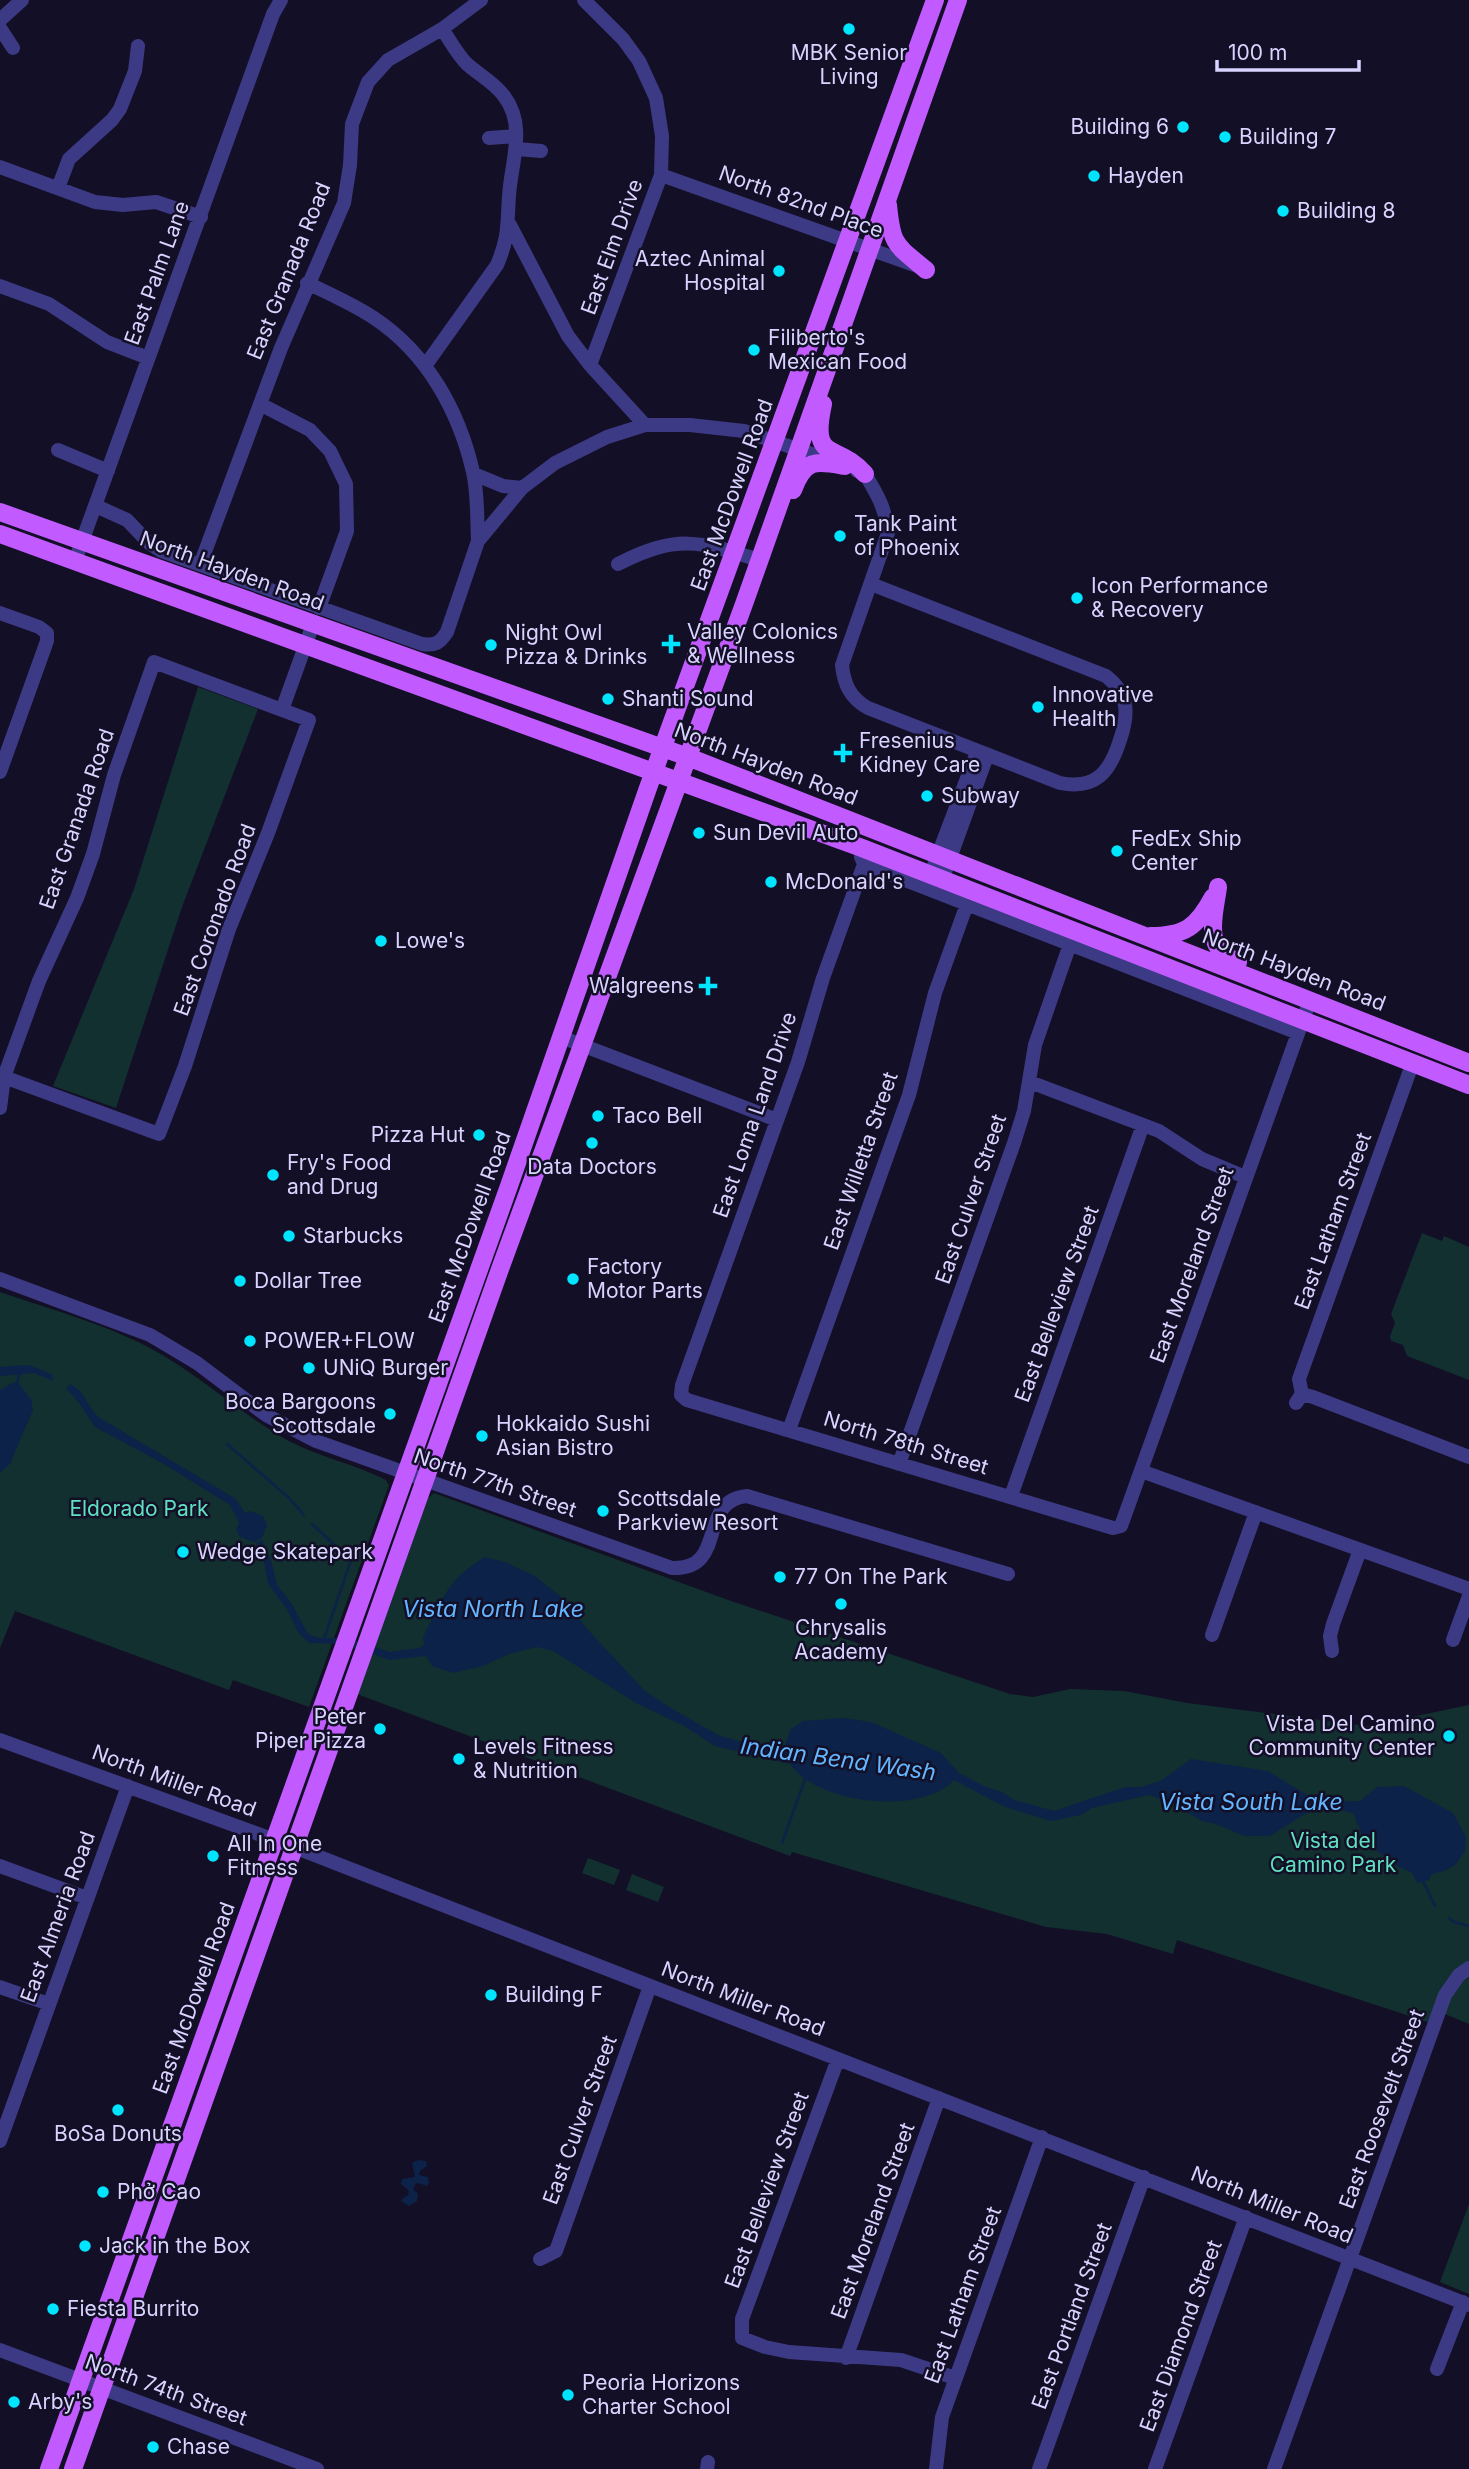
<svg xmlns="http://www.w3.org/2000/svg" width="1469" height="2469" font-family="Inter,sans-serif">
  <style>
    .green { fill: #12302f }
    .water { fill: #0c2248 }
    .lines { fill: none; stroke-linecap: round; stroke-linejoin: round }
    .stream { stroke: #0c2248; stroke-width: 2.5 }
    .minor { stroke: #3d3a85; stroke-width: 14 }
    .major { stroke: #c25bff; stroke-width: 18 }
    .poi-dot { fill: #00e5ff; stroke: #130f26; stroke-width: 2.5 }
    .labels { text-anchor: middle; stroke-width: 5; stroke-linejoin: round; paint-order: stroke }
    .poi-label { font-size: 21px; fill: #d9d4ff; stroke: #130f26; text-anchor: start }
    .street-label { font-size: 21px; fill: #d9d4ff; stroke: #130f26 }
    .park-label { font-size: 21px; fill: #5fe0c0; stroke: #130f26 }
    .water-label { font-size: 23px; font-style: italic; fill: #62b6ff; stroke: #130f26 }
  </style>
  <rect width="100%" height="100%" fill="#130f26"/>
  <path class="green" d="M198,687l60,22 -76,198 -66,201 -63,-22 81,-197z
    M1422,1233l20,8 2,-5 25,11v133l-62,-24 -4,-11 -12,-4 -1,-5 5,-13 -4,-9z
    M0,1292c49,17 105,32 150,56 49,26 89,65 137,92 32,17 68,24 99,40l3,5 -80,222 -76,-27 -4,10 -214,-79 -15,37z
    M434,1493l297,108 279,93 23,3 37,-8 54,2 63,12 181,23 101,-21v319l-36,-15 -5,13 -251,-82 -4,14 -66,-20 -61,-7 -254,-75 -2,4 -433,-162 71,-196z
    M588,1858l32,12 -6,15 -32,-12z
    M632,1874l32,13 -6,15 -32,-12z
    M1469,2204v90l-29,-12z"/>
  <path class="water" d="M28,1365l24,9 1,7 -19,-8 -34,3v-9z
    M14,1382l5,2 12,15 2,11 -23,54 -10,9v-83z
    M70,1384c16,7 17,24 30,34l136,81 9,14 5,-2 13,5 4,9 -5,13 -8,4 -14,-5 -4,-8 3,-6 -9,-18 -68,-42 -67,-36 -16,-24 -13,-15z
    M262,1540l9,20 6,25 15,19 16,30 12,4h26l44,14 29,-4 5,-3 -1,-8c20,-38 23,-57 62,-80l20,5 30,14 26,21 29,35 55,59 29,19 46,26 43,11 22,-2 6,-16 12,-8 41,-3 27,4 70,31 18,20 25,13 18,6 12,8 40,11 56,-19 16,-5h15l21,-7 29,-21 77,12 41,25 6,6 45,-1 17,-14 27,-1 49,27 13,24 -1,14 -10,14 -11,6 -12,3 -3,6 -12,3 -5,-10 -15,-7 -32,-24 -12,-29 -28,-5 -9,2 -11,4 -35,22h-26l-28,-12 -14,-3 -33,-19 -20,-7 -57,13 -11,7 -30,6 -46,-14 -51,-27c-33,36 -137,24 -164,-16l-75,-18 -31,-20 -48,-23 -83,-52 -16,-4 -28,7 -26,12 -30,7 -21,-7 -6,-10 -36,4 -47,-16 -34,-1 -11,-11 -11,-23 -19,-25 -4,-22 -8,-19z
    M418,2160l8,1 1,5 -7,5 -1,4 9,2 1,6 -2,3 -9,-3 -3,2 -2,4 5,5 -1,7 -8,5 -8,-5 1,-2 6,-4 1,-4 -8,-7 1,-5 13,-2 -3,-14z"/>
  <g class="lines">
    <path class="stream" d="M17,1383l3,-11
      M227,1444l62,54 15,17
      M312,1524l39,36 -27,79
      M782,1843l23,-64
      M1422,1879l13,27
      M1449,1918l5,4 15,4"/>
    <path class="minor" d="M584,0l39,39 16,22 17,37 6,38 -1,39 -71,190
      M0,20l22,-20
      M0,28l13,20
      M489,138l27,-2
      M517,149l24,2
      M0,167l95,35 28,3 33,-3 45,15
      M661,175l256,91
      M58,188l11,-29 43,-39 8,-11 15,-38 3,-25
      M510,225l58,111 22,29 55,60h45l54,6 88,30
      M307,283c23,11 46,21 67,35 53,35 85,93 99,154 5,22 4,47 5,69
      M0,286l49,18 58,38 41,16
      M425,366l72,-101c12,-28 10,-40 12,-69 2,-34 18,-70 -5,-100 -10,-14 -25,-21 -37,-32 -10,-10 -17,-24 -25,-35
      M260,404l50,26 20,21 16,33 1,47 -28,77
      M58,450l50,21
      M857,471l8,3c12,20 21,35 23,59l-46,132c2,19 8,33 26,43l192,75c36,7 50,-11 60,-43 9,-26 9,-46 -14,-64l-235,-92
      M474,474l29,12 19,2
      M96,506l31,14 22,23 12,8 261,93c13,2 18,-1 25,-12l31,-91 44,-53 33,-25 52,-26 38,-12
      M75,561l198,-547 8,-14
      M618,564c59,-30 81,-23 141,-4
      M200,565l81,-217 63,-145 6,-38 2,-41 16,-42 20,-22 54,-31 39,-29
      M0,613l39,14 8,6v8l-47,131
      M282,710l31,-86
      M862,848l-1,9 3,7 -41,114 -25,84 -116,323 -1,10 6,5 426,128 8,-2 189,-526
      M864,864l434,169
      M930,876l47,-124
      M942,880l45,-124
      M561,1037l216,83
      M1030,1082l129,49 43,28 43,18
      M0,1108l4,-31 35,-96 38,-83 16,-44 21,-79 40,-113 155,58 -41,113 -39,96 -44,137 -26,68 -155,-57
      M0,1279l150,56 47,28 69,52 50,26 356,127c57,2 24,-67 75,-72l261,78
      M1302,1394l-3,-15 114,-317
      M1296,1403l6,-9 11,3 156,60
      M789,1430l120,-335 26,-102 32,-89
      M899,1464l115,-321 10,-32 11,-66 35,-101
      M1141,1471l328,118
      M1011,1496l132,-371
      M1212,1635l44,-123
      M1453,1640l16,-44
      M1332,1651l-2,-15 3,-12 27,-74
      M0,1740l294,107 1175,458
      M0,1866l87,32
      M0,1987l49,17
      M838,2059l-96,260v19l23,9 24,5 112,8 54,18
      M0,2141l128,-355
      M540,2259l16,-8 94,-265
      M0,2350l317,119
      M846,2358l93,-260
      M1437,2369l26,-67
      M707,2469l1,-7
      M936,2469l6,-52 100,-280
      M1039,2469l105,-292
      M1155,2469l91,-252
      M1274,2469l171,-474 14,-20 10,-7"/>
    <path class="major" d="M888,205c4,41 7,39 38,65
      M823,404c-13,60 13,37 42,70
      M793,490c12,-32 23,-29 52,-24
      M0,512l688,245 781,306
      M0,534l862,314 607,237
      M1218,887c-4,31 -16,61 20,75
      M1150,936c35,0 47,-9 63,-39
      M49,2469l460,-1283 139,-398 287,-788
      M73,2469l427,-1200 244,-665 214,-604"/>
  </g>
  <g class="poi-dot">
    <circle cx="849" cy="29" r="7"/>
    <circle cx="1183" cy="127" r="7"/>
    <circle cx="1225" cy="137" r="7"/>
    <circle cx="1094" cy="176" r="7"/>
    <circle cx="1283" cy="211" r="7"/>
    <circle cx="779" cy="271" r="7"/>
    <circle cx="754" cy="350" r="7"/>
    <circle cx="840" cy="536" r="7"/>
    <circle cx="1077" cy="598" r="7"/>
    <path d="M667.5 633.5h7v7h7v7h-7v7h-7v-7h-7v-7h7z"/>
    <circle cx="491" cy="645" r="7"/>
    <circle cx="608" cy="699" r="7"/>
    <circle cx="1038" cy="707" r="7"/>
    <path d="M839.5 742.5h7v7h7v7h-7v7h-7v-7h-7v-7h7z"/>
    <circle cx="927" cy="796" r="7"/>
    <circle cx="699" cy="833" r="7"/>
    <circle cx="1117" cy="851" r="7"/>
    <circle cx="771" cy="882" r="7"/>
    <circle cx="381" cy="941" r="7"/>
    <path d="M704.5 975.5h7v7h7v7h-7v7h-7v-7h-7v-7h7z"/>
    <circle cx="598" cy="1116" r="7"/>
    <circle cx="479" cy="1135" r="7"/>
    <circle cx="592" cy="1143" r="7"/>
    <circle cx="273" cy="1175" r="7"/>
    <circle cx="289" cy="1236" r="7"/>
    <circle cx="573" cy="1279" r="7"/>
    <circle cx="240" cy="1281" r="7"/>
    <circle cx="250" cy="1341" r="7"/>
    <circle cx="309" cy="1368" r="7"/>
    <circle cx="390" cy="1414" r="7"/>
    <circle cx="482" cy="1436" r="7"/>
    <circle cx="603" cy="1511" r="7"/>
    <circle cx="183" cy="1552" r="7"/>
    <circle cx="780" cy="1577" r="7"/>
    <circle cx="841" cy="1604" r="7"/>
    <circle cx="380" cy="1729" r="7"/>
    <circle cx="1449" cy="1736" r="7"/>
    <circle cx="459" cy="1759" r="7"/>
    <circle cx="213" cy="1856" r="7"/>
    <circle cx="491" cy="1995" r="7"/>
    <circle cx="118" cy="2110" r="7"/>
    <circle cx="103" cy="2192" r="7"/>
    <circle cx="85" cy="2246" r="7"/>
    <circle cx="53" cy="2309" r="7"/>
    <circle cx="568" cy="2395" r="7"/>
    <circle cx="14" cy="2402" r="7"/>
    <circle cx="153" cy="2447" r="7"/>
  </g>
  <g class="labels">
    <g class="poi-label">
      <text x="849" y="60" text-anchor="middle">MBK Senior<tspan x="849" dy="24">Living</tspan></text>
      <text x="1169" y="134" text-anchor="end">Building 6</text>
      <text x="1239" y="144">Building 7</text>
      <text x="1108" y="183">Hayden</text>
      <text x="1297" y="218">Building 8</text>
      <text x="765" y="266" text-anchor="end">Aztec Animal<tspan x="765" dy="24">Hospital</tspan></text>
      <text x="768" y="345">Filiberto's<tspan x="768" dy="24">Mexican Food</tspan></text>
      <text x="854" y="531">Tank Paint<tspan x="854" dy="24">of Phoenix</tspan></text>
      <text x="1091" y="593">Icon Performance<tspan x="1091" dy="24">&amp; Recovery</tspan></text>
      <text x="687" y="639">Valley Colonics<tspan x="687" dy="24">&amp; Wellness</tspan></text>
      <text x="505" y="640">Night Owl<tspan x="505" dy="24">Pizza &amp; Drinks</tspan></text>
      <text x="1052" y="702">Innovative<tspan x="1052" dy="24">Health</tspan></text>
      <text x="622" y="706">Shanti Sound</text>
      <text x="859" y="748">Fresenius<tspan x="859" dy="24">Kidney Care</tspan></text>
      <text x="941" y="803">Subway</text>
      <text x="713" y="840">Sun Devil Auto</text>
      <text x="1131" y="846">FedEx Ship<tspan x="1131" dy="24">Center</tspan></text>
      <text x="785" y="889">McDonald's</text>
      <text x="395" y="948">Lowe's</text>
      <text x="694" y="993" text-anchor="end">Walgreens</text>
      <text x="612" y="1123">Taco Bell</text>
      <text x="465" y="1142" text-anchor="end">Pizza Hut</text>
      <text x="287" y="1170">Fry's Food<tspan x="287" dy="24">and Drug</tspan></text>
      <text x="592" y="1174" text-anchor="middle">Data Doctors</text>
      <text x="303" y="1243">Starbucks</text>
      <text x="587" y="1274">Factory<tspan x="587" dy="24">Motor Parts</tspan></text>
      <text x="254" y="1288">Dollar Tree</text>
      <text x="264" y="1348">POWER+FLOW</text>
      <text x="323" y="1375">UNiQ Burger</text>
      <text x="376" y="1409" text-anchor="end">Boca Bargoons<tspan x="376" dy="24">Scottsdale</tspan></text>
      <text x="496" y="1431">Hokkaido Sushi<tspan x="496" dy="24">Asian Bistro</tspan></text>
      <text x="617" y="1506">Scottsdale<tspan x="617" dy="24">Parkview Resort</tspan></text>
      <text x="197" y="1559">Wedge Skatepark</text>
      <text x="794" y="1584">77 On The Park</text>
      <text x="841" y="1635" text-anchor="middle">Chrysalis<tspan x="841" dy="24">Academy</tspan></text>
      <text x="366" y="1724" text-anchor="end">Peter<tspan x="366" dy="24">Piper Pizza</tspan></text>
      <text x="1435" y="1731" text-anchor="end">Vista Del Camino<tspan x="1435" dy="24">Community Center</tspan></text>
      <text x="473" y="1754">Levels Fitness<tspan x="473" dy="24">&amp; Nutrition</tspan></text>
      <text x="227" y="1851">All In One<tspan x="227" dy="24">Fitness</tspan></text>
      <text x="505" y="2002">Building F</text>
      <text x="118" y="2141" text-anchor="middle">BoSa Donuts</text>
      <text x="117" y="2199">Phở Cao</text>
      <text x="99" y="2253">Jack in the Box</text>
      <text x="67" y="2316">Fiesta Burrito</text>
      <text x="582" y="2390">Peoria Horizons<tspan x="582" dy="24">Charter School</tspan></text>
      <text x="28" y="2409">Arby's</text>
      <text x="167" y="2454">Chase</text>
    </g>
    <g class="street-label">
      <text transform="translate(801 202) rotate(20)" y="7">North 82nd Place</text>
      <text transform="translate(612 247) rotate(-70)" y="7">East Elm Drive</text>
      <text transform="translate(289 271) rotate(-68)" y="7">East Granada Road</text>
      <text transform="translate(157 273) rotate(-70)" y="7">East Palm Lane</text>
      <text transform="translate(732 495) rotate(-70)" y="7">East McDowell Road</text>
      <text transform="translate(232 571) rotate(20)" y="7">North Hayden Road</text>
      <text transform="translate(766 764) rotate(21)" y="7">North Hayden Road</text>
      <text transform="translate(77 819) rotate(-71)" y="7">East Granada Road</text>
      <text transform="translate(215 920) rotate(-70)" y="7">East Coronado Road</text>
      <text transform="translate(1294 970) rotate(21)" y="7">North Hayden Road</text>
      <text transform="translate(755 1115) rotate(-71)" y="7">East Loma Land Drive</text>
      <text transform="translate(861 1161) rotate(-71)" y="7">East Willetta Street</text>
      <text transform="translate(971 1199) rotate(-71)" y="7">East Culver Street</text>
      <text transform="translate(1333 1221) rotate(-70)" y="7">East Latham Street</text>
      <text transform="translate(470 1227) rotate(-70)" y="7">East McDowell Road</text>
      <text transform="translate(1192 1265) rotate(-70)" y="7">East Moreland Street</text>
      <text transform="translate(1057 1304) rotate(-70)" y="7">East Belleview Street</text>
      <text transform="translate(906 1443) rotate(17)" y="7">North 78th Street</text>
      <text transform="translate(495 1483) rotate(19)" y="7">North 77th Street</text>
      <text transform="translate(174 1781) rotate(20)" y="7">North Miller Road</text>
      <text transform="translate(58 1917) rotate(-70)" y="7">East Almeria Road</text>
      <text transform="translate(194 1998) rotate(-70)" y="7">East McDowell Road</text>
      <text transform="translate(743 1999) rotate(21)" y="7">North Miller Road</text>
      <text transform="translate(1382 2109) rotate(-70)" y="7">East Roosevelt Street</text>
      <text transform="translate(580 2120) rotate(-70)" y="7">East Culver Street</text>
      <text transform="translate(767 2190) rotate(-70)" y="7">East Belleview Street</text>
      <text transform="translate(1272 2205) rotate(22)" y="7">North Miller Road</text>
      <text transform="translate(873 2221) rotate(-70)" y="7">East Moreland Street</text>
      <text transform="translate(963 2295) rotate(-70)" y="7">East Latham Street</text>
      <text transform="translate(1072 2316) rotate(-70)" y="7">East Portland Street</text>
      <text transform="translate(1181 2336) rotate(-70)" y="7">East Diamond Street</text>
      <text transform="translate(166 2390) rotate(20)" y="7">North 74th Street</text>
    </g>
    <g class="park-label">
      <text x="139" y="1516">Eldorado Park</text>
      <text x="1333" y="1848">Vista del<tspan x="1333" dy="24">Camino Park</tspan></text>
    </g>
    <g class="water-label">
      <text x="493" y="1617">Vista North Lake</text>
      <text transform="translate(838 1759) rotate(8)" y="8">Indian Bend Wash</text>
      <text x="1251" y="1810">Vista South Lake</text>
    </g>
  </g>
  <path d="M1217 60v10h142v-10" fill="none" stroke="#d9d4ff" stroke-width="3.5"/>
  <text x="1228" y="60" font-size="21" fill="#d9d4ff" stroke="#130f26" stroke-width="5" paint-order="stroke">100 m</text>
</svg>
